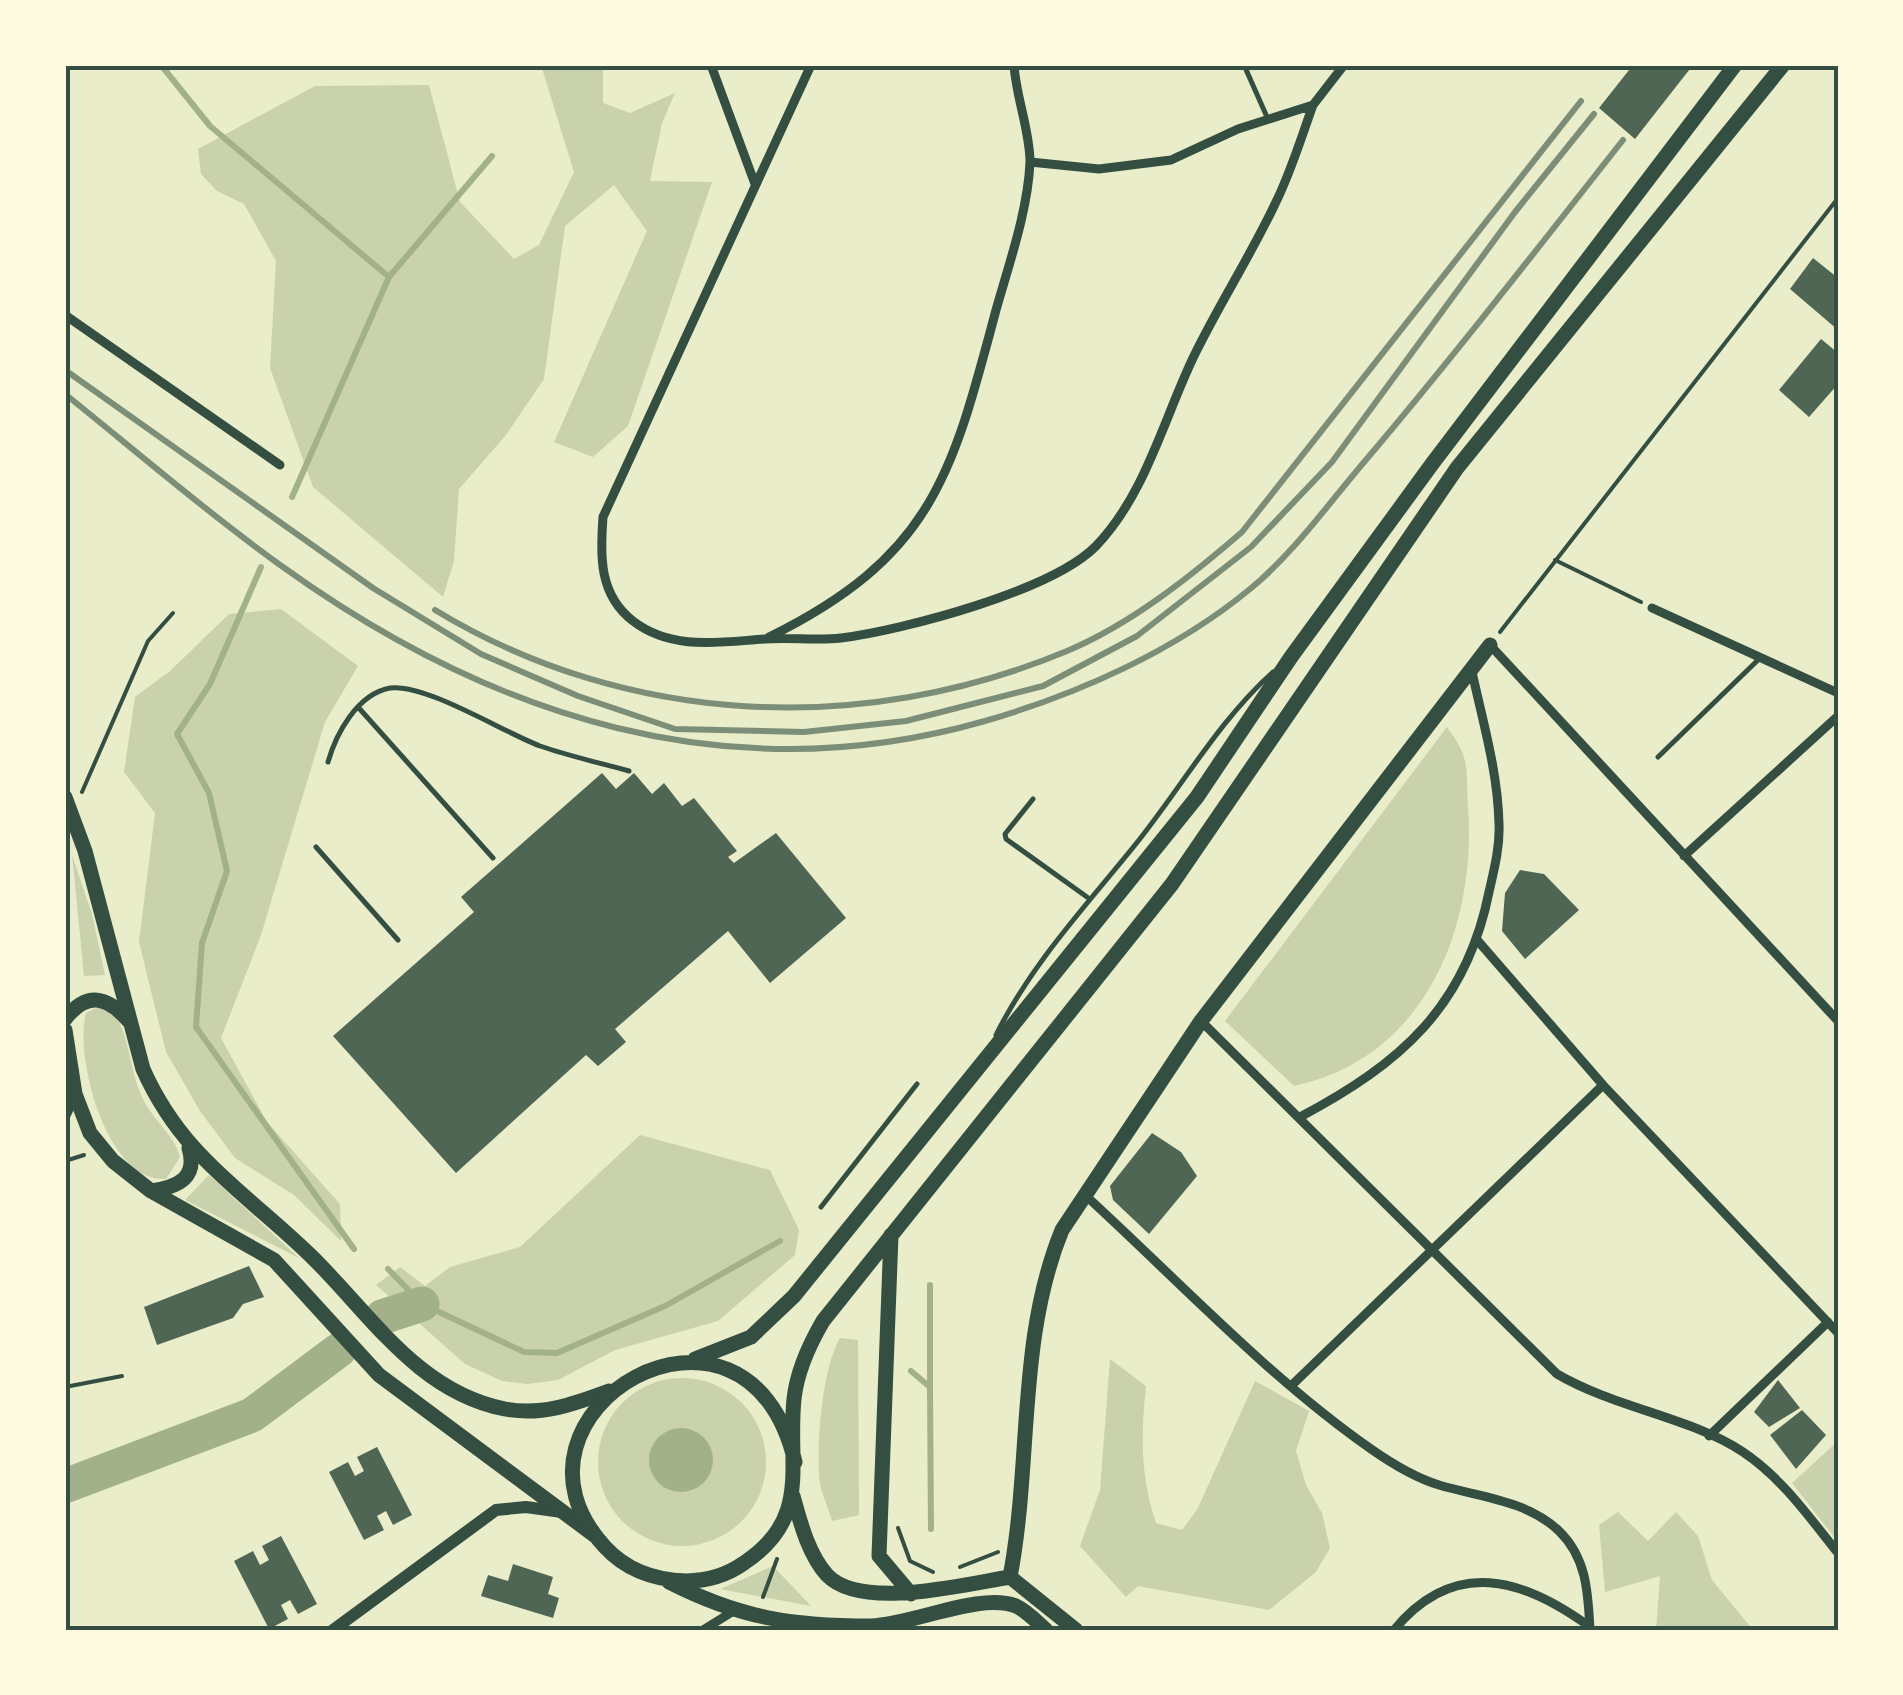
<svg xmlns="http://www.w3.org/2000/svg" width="1903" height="1695" font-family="'Titillium Web',sans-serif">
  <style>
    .green { fill: #cad2ad }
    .water { fill: #a3b18a }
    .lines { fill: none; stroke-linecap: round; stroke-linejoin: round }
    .stream { stroke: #a3b18a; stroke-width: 6 }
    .river { stroke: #a3b18a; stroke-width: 35 }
    .building { fill: #4f6655 }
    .path { stroke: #344e41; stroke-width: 4 }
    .service { stroke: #344e41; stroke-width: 5 }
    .minor { stroke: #344e41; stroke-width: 9 }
    .secondary { stroke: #344e41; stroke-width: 12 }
    .primary { stroke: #344e41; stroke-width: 15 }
    .trunk { stroke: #344e41; stroke-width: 15 }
    .rail { stroke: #7c8e77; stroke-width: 6 }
    .neatline { fill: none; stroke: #344e41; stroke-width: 4 }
  </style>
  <rect width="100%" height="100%" fill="#e9edc9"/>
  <path class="green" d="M541,65h62v38l27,10 45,-20 -13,30 -12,58 62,1 -84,244 -35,31 -39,-15 93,-211 -33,-46 -49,41 -21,153 -38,56 -47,54 -5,72 -11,36 -130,-110 -43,-119 6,-107 -32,-57 -27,-13 -16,-17 -3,-25 117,-63 114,-1 31,117 54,57 25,-14 35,-73z
    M281,609l77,57 -33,56 -64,213 -40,103 46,84 73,82 1,37 -47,-46 -59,-37 -35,-47 -34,-59 -27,-110 16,-129 -31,-41 11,-75 35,-26 59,-57z
    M1447,727c25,34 18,40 21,79 9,122 -43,252 -174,280l-69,-65z
    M72,855l20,59 13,61 -21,1z
    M98,1007l15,3c18,28 16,63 32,93 10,18 31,35 35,54l-14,22c-59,4 -92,-121 -80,-166z
    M640,1135l130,35 29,60 -4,25 -77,66 -103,29 -57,30 -30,4 -26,-3 -37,-17 -89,-79 24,-18 25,19 25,-19 70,-20z
    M209,1175l90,83 -114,-58z
    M840,1338l18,2 1,175 -27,6c-4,-14 -12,-30 -13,-45 -2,-35 3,-108 21,-138z
    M1110,1359l36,27c-5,49 -6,89 10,137l26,7 16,-22 57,-127 54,30 -13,40 10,34 16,28 8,35 -14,24 -47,38 -131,-24 -12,11 -46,-51 20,-56z
    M598 1462a84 84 0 1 1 168 0a84 84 0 1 1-168 0Z
    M1838,1441v101l-46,-59z
    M1618,1512l30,29 28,-29 22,24 14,44 41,50h-97l4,-54 -55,16 -6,-67z
    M773,1566l38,40 -91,-17z"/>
  <path class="water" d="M649 1460a32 32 0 1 1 64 0a32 32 0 1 1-64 0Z"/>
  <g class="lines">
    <path class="stream" d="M161,65l49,61 179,151 103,-121
      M292,497l97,-220
      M261,567l-51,117 -33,50 32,59 18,78 -25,72 -6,84 158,222
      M388,1269l34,35 102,48 33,1 108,-47 115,-65
      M911,1371l19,16 1,142
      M930,1386v-101"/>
    <path class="river" d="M382,1317l40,-13
      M65,1486l187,-71 87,-65"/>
  </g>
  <path class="building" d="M1633,65h60l-58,74 -36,-31z
    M1813,258l25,20v52l-48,-41z
    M1821,339l17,14v31l-29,33 -30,-27z
    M602,773l14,16 18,-16 18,21 12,-11 18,23 12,-8 43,53 -9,6 6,6 42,-30 70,85 -76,65 -42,-52 -113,98 11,13 -28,24 -12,-11 -130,118 -123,-137 141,-124 -13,-15z
    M1520,870l24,4 35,36 -54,49 -23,-28 3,-38z
    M1152,1133l29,19 16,24 -48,58 -36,-34 -3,-14z
    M249,1266l15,31 -21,7 -10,14 -76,27 -13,-38z
    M1778,1380l22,28 -31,19 -15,-15z
    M1802,1410l24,25 -30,34 -26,-34z
    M377,1447l35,68 -19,10 -7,-14 -9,5 7,14 -20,10 -35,-68 19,-10 7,14 9,-5 -7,-14z
    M281,1536l36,68 -19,10 -8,-14 -9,5 7,14 -19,10 -35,-68 19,-10 7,14 9,-5 -7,-14z
    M513,1564l40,13 -5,17 11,4 -6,20 -72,-22 7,-21 20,6z"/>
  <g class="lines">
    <path class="path" d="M1555,560l86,42
      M1500,632l338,-434
      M82,792l66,-151 25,-28
      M65,1161l19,-6
      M65,1387l57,-11
      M898,1528l12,33 23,11
      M960,1567l38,-15
      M763,1597l14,-38"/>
    <path class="service" d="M1244,65l23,52
      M358,707l135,151
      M1658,757l101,-98
      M328,762c8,-28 29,-68 62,-74 35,-5 113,44 150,58 29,10 60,17 89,25
      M1033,799l-28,35 1,5 81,58
      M316,847l82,93
      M996,1035c36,-72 89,-128 139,-190 46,-57 84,-125 138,-173
      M821,1207l96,-123"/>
    <path class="minor" d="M711,65l44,119
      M811,65l-208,452c-3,39 -4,78 30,104 39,30 87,21 132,18 25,-2 51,2 76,-1 62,-8 211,-47 255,-92 49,-51 67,-125 97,-188 25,-52 57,-101 82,-154 16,-32 26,-66 38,-99
      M1030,162l69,7 72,-9 67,-31 75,-24 31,-40
      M65,315l215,150
      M1652,608l186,85
      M769,637c164,-81 183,-162 227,-327 13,-46 32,-100 34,-148 0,-31 -14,-65 -16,-97
      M1490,645l348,376
      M1684,856l154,-140
      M1478,941l125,144 235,248
      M1201,1021l356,353c58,34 136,44 186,78 39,26 66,65 95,101
      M1300,1117c100,-53 166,-110 189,-225 5,-22 11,-45 10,-68 -1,-51 -16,-102 -27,-152
      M1085,1195c93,85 183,182 286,254 20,14 45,29 68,36 40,12 88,15 120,46 28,27 29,62 31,99
      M1292,1385l311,-300
      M1709,1436l119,-114
      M703,1630l29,-18
      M1394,1630c60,-73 129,-52 196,-3"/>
    <path class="secondary" d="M65,1114l10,-20
      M333,1630l163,-120 30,-3 36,5"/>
    <path class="primary" d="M65,797l20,54 58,218c39,88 101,122 167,186 59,57 107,137 195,154 37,7 69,-5 104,-18
      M65,1019c22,-28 42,-23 64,2
      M65,1030l10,64 15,39 23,28 38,30 123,69 105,115 215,160
      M151,1191c27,-4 47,-13 38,-43
      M1010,1577c22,-115 7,-237 52,-347l139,-209 289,-376"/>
    <path class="trunk" d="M891,1235l-12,321 32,38
      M695,1359l56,-22 43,-41 403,-499 94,-140 141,-193 303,-399
      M795,1462c-48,-206 -314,-49 -190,85 22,24 50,33 81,34 21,0 41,-6 58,-18 68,-45 43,-97 50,-164 3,-28 15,-54 29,-78l349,-437 285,-416 326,-403
      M793,1496c7,25 15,58 34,79 34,36 139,9 183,2l66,53
      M669,1582c71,36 122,44 202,44 41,-1 109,-34 145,-20 11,5 21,16 30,24"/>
    <path class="rail" d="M65,370l308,218 108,66 97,42 97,33 129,3 102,-11 137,-35 94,-50 114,-89 81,-85 183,-250 79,-98
      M65,394c72,58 143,119 218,173 210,151 447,227 702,154 93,-27 190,-70 265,-132 43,-35 79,-86 115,-128 89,-105 173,-213 258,-321
      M435,610c191,116 426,127 632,41 64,-27 123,-74 175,-119l339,-431"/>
  </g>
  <rect width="1903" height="1695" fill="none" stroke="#fefae0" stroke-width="135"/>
  <rect x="68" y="68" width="1768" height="1560" class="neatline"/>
</svg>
